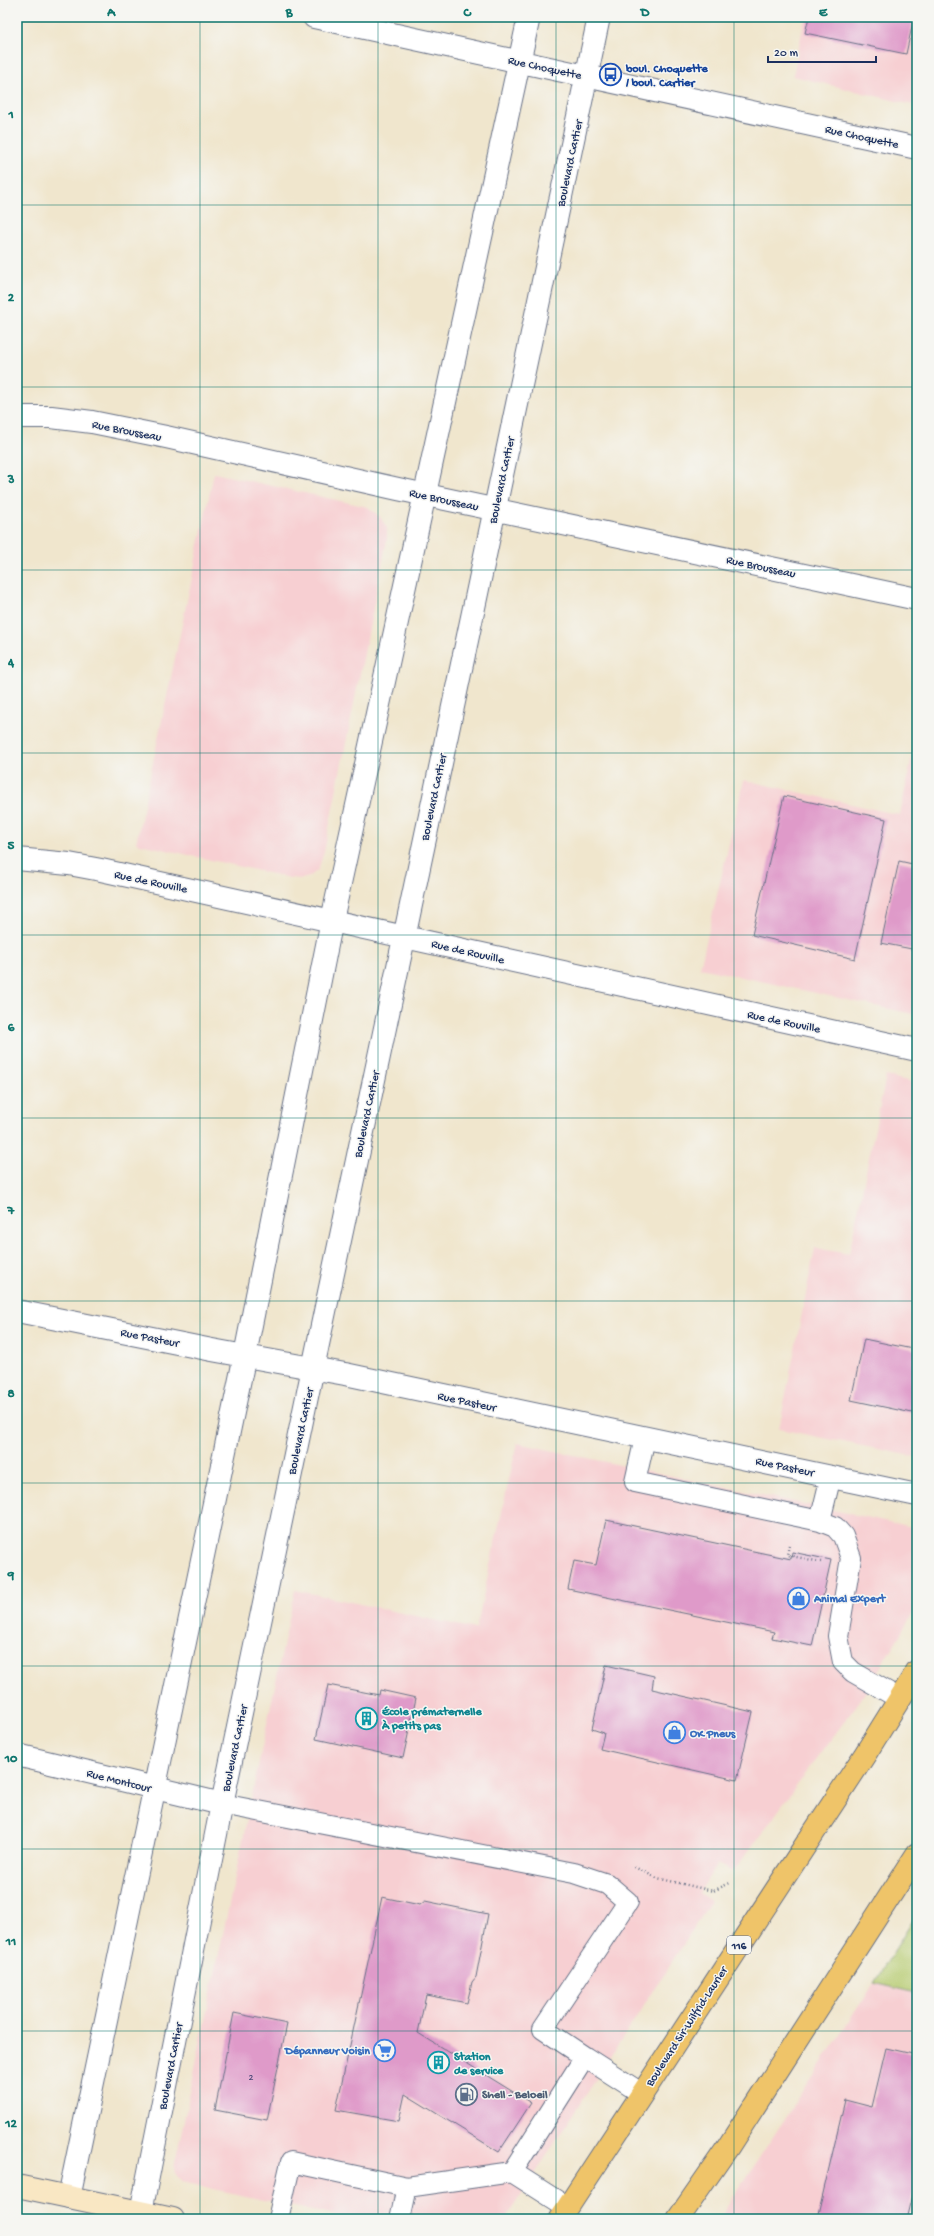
<svg xmlns="http://www.w3.org/2000/svg" width="934" height="2236" font-family="'Gochi Hand',sans-serif">
  <style>
    .built { fill: #f7cfd2 }
    .green { fill: #b5ca6e; stroke: #687c66 }
    .building { fill: #df9ac9 }
    .lines { fill: none; stroke-linecap: round; stroke-linejoin: round }
    .lane-casing { stroke: #666f85; stroke-width: 22 }
    .street-casing { stroke: #666f85; stroke-width: 24 }
    .secondary-casing { stroke: #666f85; stroke-width: 24 }
    .primary-casing { stroke: #666f85; stroke-width: 24 }
    .path { stroke: #666f85; stroke-width: 2.5; stroke-dasharray: 1 3; stroke-linecap: butt }
    .lane { stroke: #fff; stroke-width: 20 }
    .street { stroke: #fff; stroke-width: 22 }
    .secondary { stroke: #f9e7c3; stroke-width: 22 }
    .primary { stroke: #efc469; stroke-width: 22 }
    .grid { fill: none; stroke: #0f766e; stroke-width: 1; stroke-opacity: 0.55 }
    .labels { text-anchor: middle; stroke-width: 3; stroke-linejoin: round; paint-order: stroke }
    .number-label { font-size: 10px; fill: #4c4a79 }
    .shield { fill: #f6f6f2; stroke: #5d6b8a; stroke-width: 1 }
    .shield-label { font-size: 11px; font-weight: bold; fill: #1b2f5e }
    .street-label { font-size: 12px; fill: #1b2f5e; stroke: #f6f6f2 }
    .transit-label { font-size: 12px; font-weight: bold; fill: #164399; stroke: #f6f6f2; text-anchor: start }
    .shop-label { font-size: 12px; font-weight: bold; fill: #366cbe; stroke: #f6f6f2; text-anchor: start }
    .culture-label { font-size: 12px; font-weight: bold; fill: #0d838f; stroke: #f6f6f2; text-anchor: start }
    .service-label { font-size: 12px; font-weight: bold; fill: #4e5e75; stroke: #f6f6f2; text-anchor: start }
    .neatline { fill: none; stroke: #0f766e; stroke-width: 1.5 }
    .grid-label { font-size: 13px; text-anchor: middle; font-weight: bold; fill: #0f766e }
  </style>
  <rect width="100%" height="100%" fill="#f6f6f2"/>
  <filter id="ink" filterUnits="userSpaceOnUse"><feTurbulence type="fractalNoise" baseFrequency=".025" numOctaves="2"/><feDisplacementMap in="SourceGraphic" scale="8" xChannelSelector="R" yChannelSelector="G"/><feConvolveMatrix kernelMatrix="1 2 1 2 8 2 1 2 1" color-interpolation-filters="sRGB"/></filter>
  <filter id="wash" filterUnits="userSpaceOnUse"><feTurbulence type="fractalNoise" baseFrequency=".012" numOctaves="4" result="noise"/><feDisplacementMap in="SourceGraphic" scale="16" xChannelSelector="R" yChannelSelector="G"/><feGaussianBlur stdDeviation="0.9" result="paint"/><feColorMatrix in="noise" values="0 0 0 0 0 0 0 0 0 0 0 0 0 0 0 0 0 1.4 0 .05"/><feComposite in="paint" operator="in"/></filter>
  <g filter="url(#wash)">
    <rect width="100%" height="100%" fill="#f0e6cd"/>
    <path class="built" d="M805,17h112v89l-124,-30z
      M214,473l154,34 12,10 7,11v12l-63,312 -6,18 -9,7 -7,2 -12,-1 -154,-35z
      M917,731v284l-217,-47 44,-188 156,35z
      M886,1076l31,7v374l-138,-28 36,-181 34,6z
      M517,1443l400,85v79l-56,92 -128,173 -16,-8 -18,29 12,8 -205,318h-157l-167,-37 -7,-9 -1,-5 121,-578 181,39z
      M874,1983l43,10v226h-198z"/>
    <path class="green" d="M917,1914v79l-43,-10z"/>
    <g id="blocks">
      <path class="building" d="M809,17h105l-8,37 -101,-21z
        M784,796l102,23 -31,140 -103,-24z
        M899,861l18,4v85l-36,-7z
        M864,1339l53,11v64l-66,-14z
        M606,1520l185,39 1,-7 39,8 -19,86 -40,-8 2,-6 -206,-43 6,-28 22,4z
        M606,1665l48,11 -2,13 101,23 -16,68 -137,-31 4,-16 -12,-4z
        M328,1685l51,10 1,-5 36,8 -13,60 -87,-19z
        M382,1897l38,8 5,-4 63,13 -12,63 -4,5 -5,21 -41,-8 -8,38 113,70 -32,49 -94,-58 -6,27 -63,-11z
        M234,2013l53,11 -20,96 -52,-10z
        M886,2048l31,7v122l-10,42h-90l28,-119 27,7z"/>
    </g>
  </g>
  <g filter="url(#ink)">
    <use href="#blocks" fill-opacity="0" stroke="#666f85" stroke-width="1"/>
    <g class="lines">
      <defs>
        <path id="lane" d="M645,1438l-10,44 171,36 14,3 11,-45
          M820,1521l15,6 8,9 8,22 -13,78 5,26 10,10 47,27
          M222,1804l352,69 33,11 21,18 -85,127 42,28 -73,115 -105,15 -7,32
          M585,2057l56,36
          M512,2172l55,35
          M278,2219l13,-57 116,25"/>
        <path id="street" d="M314,17l603,131
          M17,417h34l41,5 74,15 232,52 519,110
          M17,859l52,5 32,6c273,59 544,122 816,180
          M17,1311l195,39 133,24 572,121
          M17,1755l205,49
          M69,2197l176,-842 87,-435 197,-903
          M141,2212l81,-408 91,-436 286,-1351"/>
        <path id="secondary" d="M17,2186l156,33"/>
        <path id="primary" d="M560,2219l304,-463 53,-85
          M678,2219l50,-72 189,-293"/>
      </defs>
      <use href="#lane" class="lane-casing"/>
      <use href="#street" class="street-casing"/>
      <use href="#secondary" class="secondary-casing"/>
      <use href="#primary" class="primary-casing"/>
      <path class="path" d="M789,1545l-2,10 34,7
        M634,1867l23,11 56,13 19,-9"/>
      <use href="#lane" class="lane"/>
      <use href="#street" class="street"/>
      <use href="#secondary" class="secondary"/>
      <use href="#primary" class="primary"/>
    </g>
  </g>
  <path class="grid" d="M200,17v2202M378,17v2202M556,17v2202M734,17v2202M17,205h900M17,387h900M17,570h900M17,753h900M17,935h900M17,1118h900M17,1301h900M17,1483h900M17,1666h900M17,1849h900M17,2031h900"/>
  <defs>
    <symbol id="bus-ring" viewBox="-11 -11 22 22"><circle r="9.5" fill="#f6f6f2" stroke="#1a4fb4" stroke-width="1.5"/><path d="M-5-6H5V4H4V6H2V4H-2V6H-4V4H-5ZM-3.5-4V0h7V-4ZM-3.5 1.2v1.5H-2V1.2ZM2 1.2v1.5H3.5V1.2Z" fill="#1a4fb4"/></symbol>
    <symbol id="shop-ring" viewBox="-11 -11 22 22"><circle r="9.5" fill="#f6f6f2" stroke="#3f7fe0" stroke-width="1.5"/><path d="M-5-2.5h2.3a2.7 3.5 0 0 1 5.4 0H5L5.5 6h-11ZM-1.5-2.5h3a1.5 2.3 0 0 0-3 0Z" fill="#3f7fe0"/></symbol>
    <symbol id="building-ring" viewBox="-11 -11 22 22"><circle r="9.5" fill="#f6f6f2" stroke="#0f9aa8" stroke-width="1.5"/><path d="M-4-6H4V6H1V3H-1V6H-4ZM-2.5-4.3h1.7v1.8h-1.7ZM.8-4.3h1.7v1.8H.8ZM-2.5-1h1.7V.8h-1.7ZM.8-1h1.7V.8H.8Z" fill="#0f9aa8"/></symbol>
    <symbol id="supermarket-ring" viewBox="-11 -11 22 22"><circle r="9.5" fill="#f6f6f2" stroke="#3f7fe0" stroke-width="1.5"/><path d="M-6-5.5h2.5l.6 2H6L4.5 2H-2.5L-4.4-4H-6ZM-1.5 3.2a1.3 1.3 0 1 0 .1 0ZM3 3.2a1.3 1.3 0 1 0 .1 0Z" fill="#3f7fe0"/></symbol>
    <symbol id="fuel-ring" viewBox="-11 -11 22 22"><circle r="9.5" fill="#f6f6f2" stroke="#5c6f8a" stroke-width="1.5"/><path d="M-5.5-6h7V0h2V4h1.3V-2.5L3-4.5l.8-.8L6-3V5H2.5V1h-1V6h-7ZM-4.2-4.7v3.2H.2V-4.7Z" fill="#5c6f8a"/></symbol>
  </defs>
  <g fill-rule="evenodd">
    <use href="#bus-ring" x="598" y="62" width="25" height="25"/>
    <use href="#shop-ring" x="786" y="1586" width="25" height="25"/>
    <use href="#building-ring" x="354" y="1706" width="25" height="25"/>
    <use href="#shop-ring" x="662" y="1720" width="25" height="25"/>
    <use href="#supermarket-ring" x="372" y="2038" width="25" height="25"/>
    <use href="#building-ring" x="426" y="2050" width="25" height="25"/>
    <use href="#fuel-ring" x="454" y="2082" width="25" height="25"/>
  </g>
  <g class="labels">
    <g class="number-label">
      <text x="251" y="2080">2</text>
    </g>
    <rect class="shield" x="727" y="1936" width="24" height="18" rx="3"/>
    <g class="shield-label">
      <text x="739" y="1949">116</text>
    </g>
    <g class="street-label">
      <text transform="translate(545 67) rotate(12)" y="4">Rue Choquette</text>
      <text transform="translate(862 136) rotate(12)" y="4">Rue Choquette</text>
      <text transform="translate(569 163) rotate(-78)" y="4">Boulevard Cartier</text>
      <text transform="translate(127 430) rotate(11)" y="4">Rue Brousseau</text>
      <text transform="translate(501 480) rotate(-78)" y="4">Boulevard Cartier</text>
      <text transform="translate(444 499) rotate(12)" y="4">Rue Brousseau</text>
      <text transform="translate(761 566) rotate(12)" y="4">Rue Brousseau</text>
      <text transform="translate(433 797) rotate(-78)" y="4">Boulevard Cartier</text>
      <text transform="translate(151 881) rotate(12)" y="4">Rue de Rouville</text>
      <text transform="translate(468 951) rotate(13)" y="4">Rue de Rouville</text>
      <text transform="translate(784 1021) rotate(12)" y="4">Rue de Rouville</text>
      <text transform="translate(366 1114) rotate(-78)" y="4">Boulevard Cartier</text>
      <text transform="translate(150 1337) rotate(11)" y="4">Rue Pasteur</text>
      <text transform="translate(467 1401) rotate(12)" y="4">Rue Pasteur</text>
      <text transform="translate(300 1431) rotate(-78)" y="4">Boulevard Cartier</text>
      <text transform="translate(785 1466) rotate(12)" y="4">Rue Pasteur</text>
      <text transform="translate(234 1748) rotate(-78)" y="4">Boulevard Cartier</text>
      <text transform="translate(119 1780) rotate(14)" y="4">Rue Montcour</text>
      <text transform="translate(686 2026) rotate(-57)" y="4">Boulevard Sir-Wilfrid-Laurier</text>
      <text transform="translate(170 2066) rotate(-79)" y="4">Boulevard Cartier</text>
    </g>
    <g class="transit-label">
      <text x="626" y="72">boul. Choquette<tspan x="626" dy="14">/ boul. Cartier</tspan></text>
    </g>
    <g class="shop-label">
      <text x="814" y="1602">Animal Expert</text>
      <text x="690" y="1737">OK Pneus</text>
      <text x="370" y="2054" text-anchor="end">Dépanneur Voisin</text>
    </g>
    <g class="culture-label">
      <text x="382" y="1715">École prématernelle<tspan x="382" dy="14">À petits pas</tspan></text>
      <text x="454" y="2060">Station<tspan x="454" dy="14">de service</tspan></text>
    </g>
    <g class="service-label">
      <text x="482" y="2098">Shell - Beloeil</text>
    </g>
  </g>
  <rect width="934" height="2236" fill="none" stroke="#f6f6f2" stroke-width="44"/>
  <path d="M768 56v6h108v-6" fill="none" stroke="#1b2f5e" stroke-width="2"/>
  <text x="774" y="56" font-size="12" fill="#1b2f5e" stroke="#f6f6f2" stroke-width="3" paint-order="stroke">20 m</text>
  <rect x="22" y="22" width="890" height="2192" class="neatline"/>
  <g class="grid-label">
    <text x="111" y="16">A</text>
    <text x="289" y="16">B</text>
    <text x="467" y="16">C</text>
    <text x="645" y="16">D</text>
    <text x="823" y="16">E</text>
    <text x="11" y="118">1</text>
    <text x="11" y="301">2</text>
    <text x="11" y="483">3</text>
    <text x="11" y="666">4</text>
    <text x="11" y="849">5</text>
    <text x="11" y="1031">6</text>
    <text x="11" y="1214">7</text>
    <text x="11" y="1397">8</text>
    <text x="11" y="1579">9</text>
    <text x="11" y="1762">10</text>
    <text x="11" y="1945">11</text>
    <text x="11" y="2127">12</text>
  </g>
</svg>
